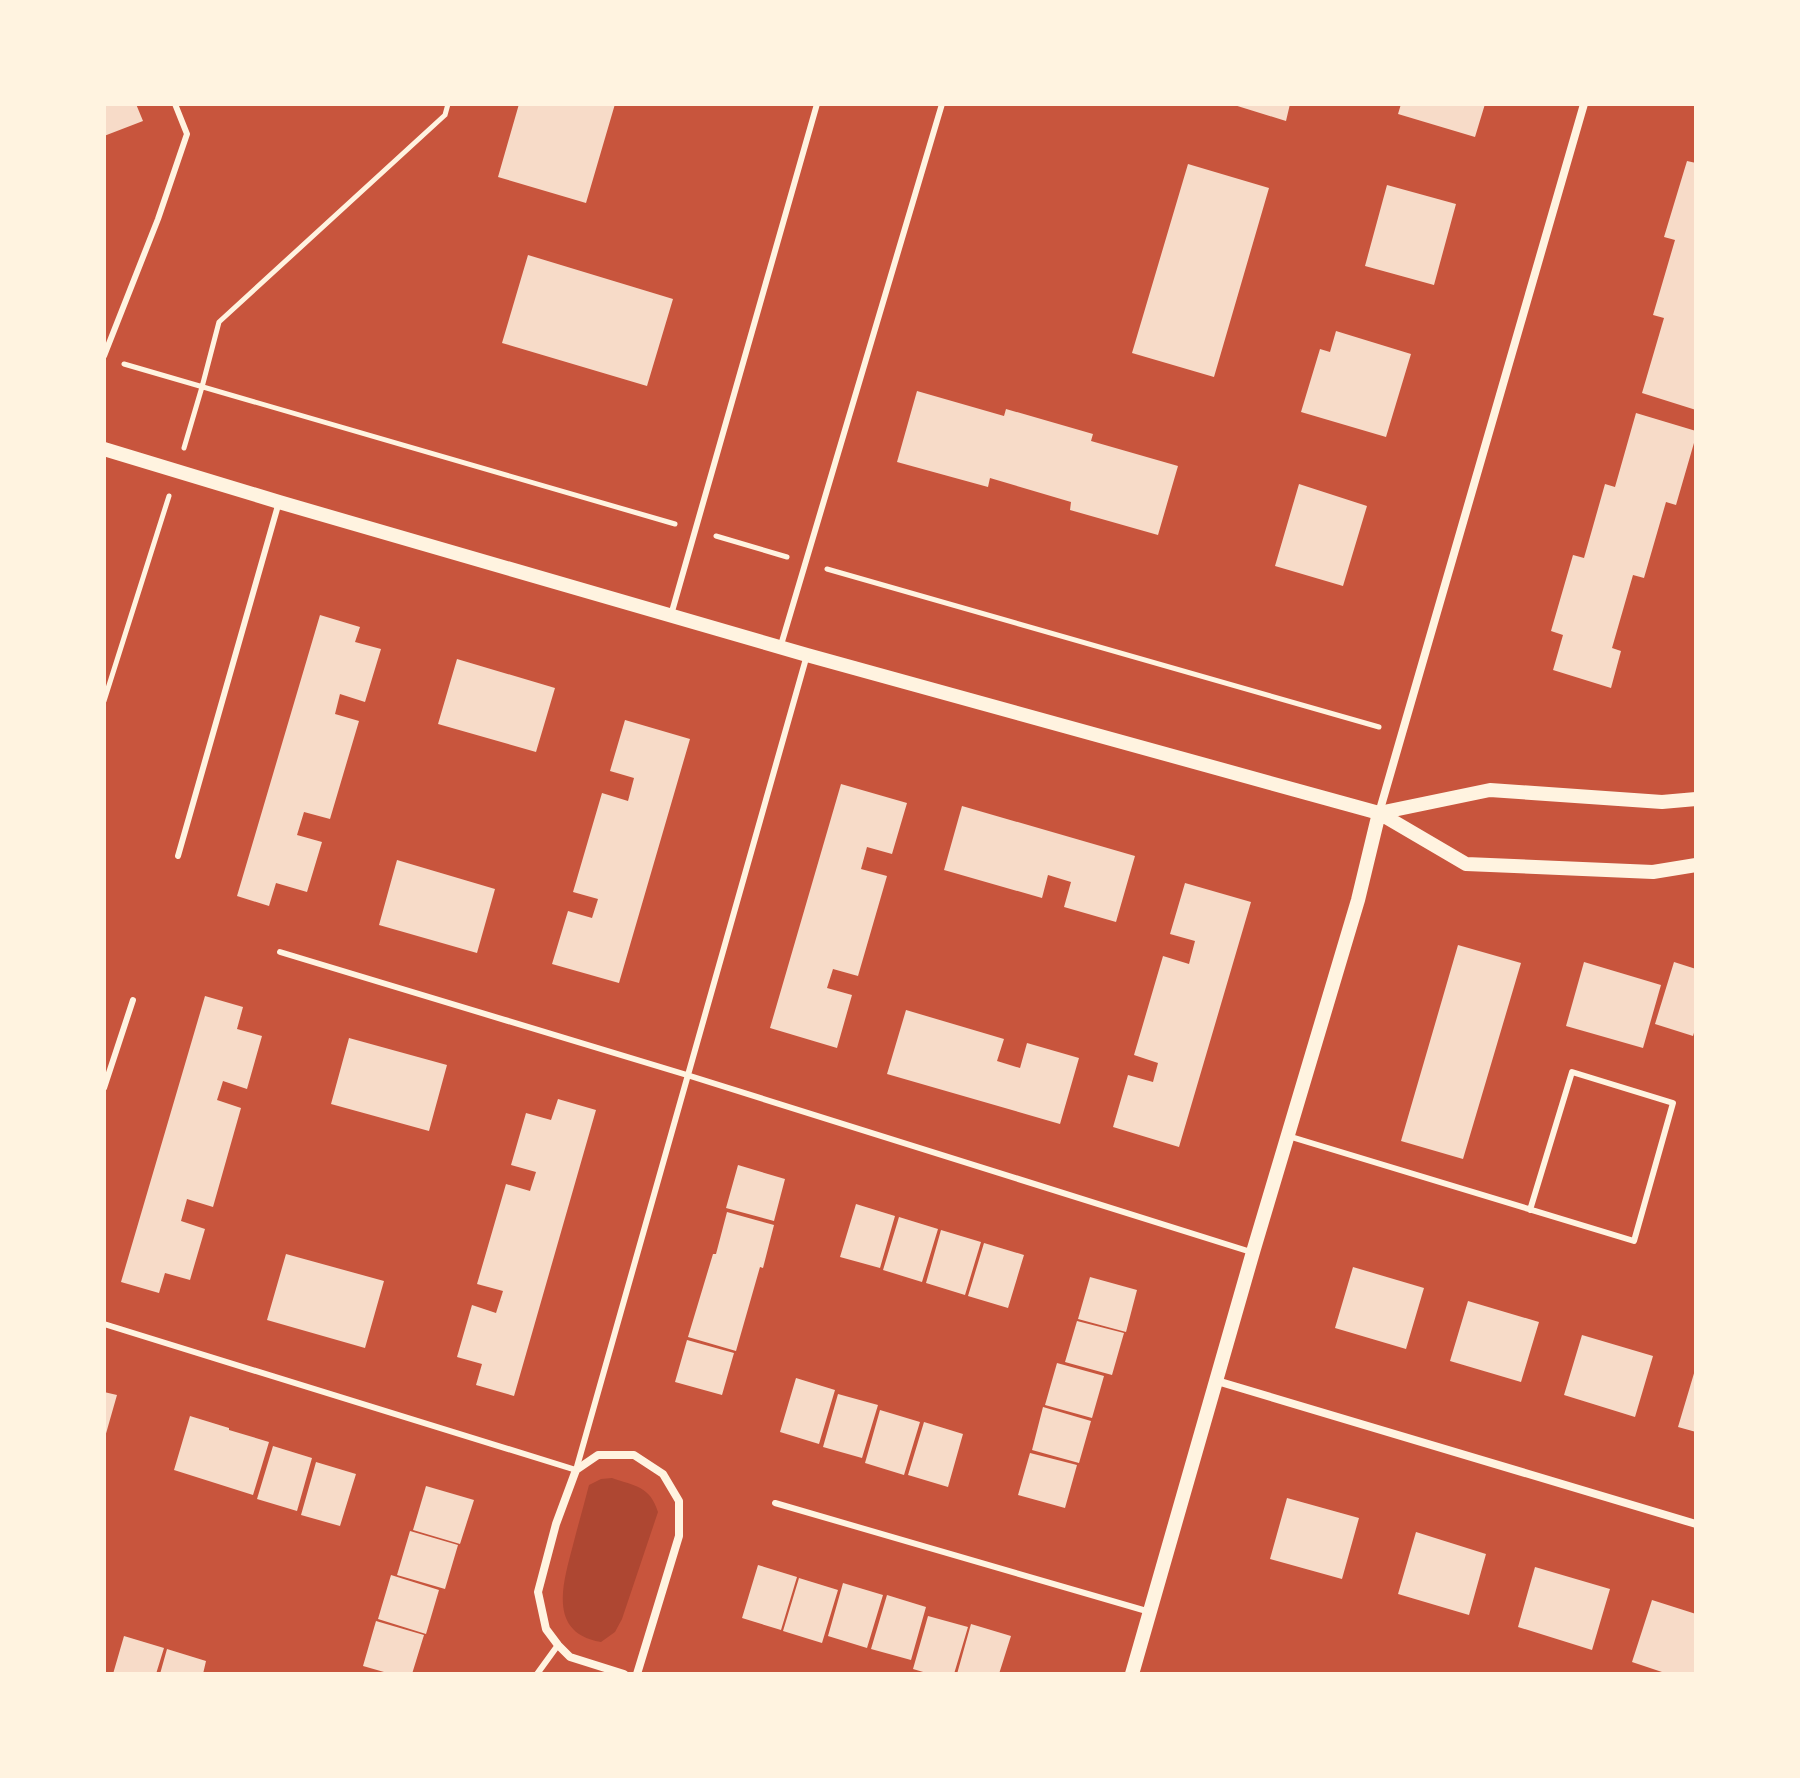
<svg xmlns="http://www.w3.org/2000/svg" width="1800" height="1778" font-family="'Work Sans',sans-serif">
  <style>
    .green { fill: #ae4732 }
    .building { fill: #f7dbc8 }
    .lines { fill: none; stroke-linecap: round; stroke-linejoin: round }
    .path { stroke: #fff3e0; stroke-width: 5 }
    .service { stroke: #fff3e0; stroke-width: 6 }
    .minor { stroke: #fff3e0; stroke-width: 8 }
    .tertiary { stroke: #fff3e0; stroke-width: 14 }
  </style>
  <rect width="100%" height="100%" fill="#c8553d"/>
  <path class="green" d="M612,1478c23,8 38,8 46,34l-36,107 -7,13 -14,10c-54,-9 -38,-59 -28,-97 5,-20 11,-40 16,-60l12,-6z"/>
  <path class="building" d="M104,104h32l7,17 -39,15z
    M519,104h96l-29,99 -88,-26z
    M1231,104h59l-4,17z
    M1401,104h84l-10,33 -77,-23z
    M1687,161l9,2v247l-54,-17 22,-75 -11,-3 22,-75 -11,-3z
    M1188,164l81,24 -55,189 -82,-24z
    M1387,185l69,19 -22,81 -69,-19z
    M528,255l145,44 -26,87 -145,-43z
    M1336,331l75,23 -25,83 -85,-25 19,-63 10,3z
    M917,391l87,25 2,-7 87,25 -2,7 87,25 -20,69 -88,-25 1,-8 -81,-24 -2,9 -91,-25z
    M1636,413l60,18v5l-20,69 -10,-3 -22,76 -11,-3 -21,73 9,3 -10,37 -58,-18 10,-35 -12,-4 22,-76 11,3 21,-74 10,3z
    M1299,484l68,22 -24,80 -68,-20z
    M320,615l40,12 -5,15 26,7 -16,53 -25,-8 -5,20 24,7 -29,98 -26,-7 -7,23 25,7 -15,50 -31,-9 -7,23 -32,-10z
    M457,659l98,29 -19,64 -98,-28z
    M625,720l65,19 -71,244 -67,-19 16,-53 24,7 6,-19 -25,-7 29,-99 26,8 6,-23 -24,-7z
    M841,784l66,19 -15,51 -25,-7 -6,22 26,7 -29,100 -25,-7 -6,19 25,7 -15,53 -67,-20z
    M962,806l173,50 -19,66 -52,-15 7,-25 -23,-7 -6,23 -98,-28z
    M397,860l98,29 -18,64 -98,-28z
    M1185,883l66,19 -72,245 -66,-20 15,-52 25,7 5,-19 -24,-8 29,-99 26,8 6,-23 -25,-7z
    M1458,945l63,18 -58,196 -62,-18z
    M1584,962l77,23 -18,63 -77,-22z
    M1674,962l22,7v57l-3,10 -38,-12z
    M205,996l38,11 -6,22 25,7 -15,53 -24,-8 -6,19 24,8 -28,99 -26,-8 -6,22 24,8 -15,51 -25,-7 -6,20 -38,-11z
    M906,1010l98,29 -7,22 23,7 7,-25 52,15 -19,66 -173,-50z
    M349,1038l98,27 -18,66 -98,-27z
    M558,1099l38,11 -82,286 -38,-11 6,-21 -25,-7 15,-52 24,8 7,-22 -26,-7 29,-100 24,7 6,-19 -25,-7 15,-52 25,7z
    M738,1165l47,14 -11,42 -48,-13z
    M856,1204l39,12 -15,52 -40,-11z
    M727,1212l47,13 -11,43 -3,-1 -24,84 -48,-14 25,-83h3z
    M899,1217l39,12 -16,53 -39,-12z
    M941,1230l40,12 -16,53 -39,-12z
    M984,1243l40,12 -16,53 -40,-12z
    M286,1254l98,27 -19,67 -98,-28z
    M1353,1267l71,21 -18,61 -71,-21z
    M1090,1277l47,13 -11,42 -48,-13z
    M1468,1301l71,21 -18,60 -71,-21z
    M1077,1321l47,12 -12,42 -47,-13z
    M1582,1335l71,21 -18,61 -71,-22z
    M687,1340l47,13 -12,42 -47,-13z
    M1057,1363l47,13 -12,42 -47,-13z
    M1695,1370h1v62l-18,-5z
    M796,1378l39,12 -16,54 -39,-12z
    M104,1392l13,3 -12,42h-1z
    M838,1394l40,11 -16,53 -39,-11z
    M1043,1407l48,14 -12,42 -47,-13z
    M880,1410l40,12 -16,53 -39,-12z
    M190,1416l39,12v2l40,12 -16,53 -79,-25z
    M924,1422l39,12 -15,53 -40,-12z
    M273,1446l39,12 -15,53 -40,-12z
    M1030,1453l47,12 -12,43 -47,-13z
    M316,1462l40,12 -16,52 -39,-11z
    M426,1486l48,14 -14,44 -47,-14z
    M1287,1498l72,20 -17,61 -72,-20z
    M410,1531l48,14 -13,44 -48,-14z
    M1416,1532l70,22 -17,61 -71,-21z
    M758,1565l39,12 -16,53 -39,-12z
    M1535,1567l75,22 -18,61 -74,-23z
    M391,1575l48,15 -13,44 -48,-15z
    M799,1578l39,12 -16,53 -39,-12z
    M843,1583l40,12 -16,53 -39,-12z
    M887,1595l39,12 -15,53 -40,-11z
    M1652,1600l44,14v60h-28l-36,-12z
    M928,1616l40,11 -14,47h-24l-17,-5z
    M376,1621l48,14 -12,39h-21l-28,-8z
    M971,1624l40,12 -12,38h-42z
    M124,1636l40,12 -8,26h-43z
    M167,1649l39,12 -3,13h-43z"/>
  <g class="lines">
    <path class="path" d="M124,364l551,160
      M184,448l18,-61 17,-65 226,-207 3,-11
      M716,536l71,21
      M827,569l552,158
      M104,701l65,-205"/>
    <path class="service" d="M104,356l54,-137 29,-85 -12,-30
      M671,615l146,-511
      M781,645l161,-541
      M178,856l101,-354
      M280,952l407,123 564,177
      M104,1088l29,-88
      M1288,1136l346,105 39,-138 -101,-31 -42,138
      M104,1324l472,146 231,-815
      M775,1503l375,109
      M537,1674l21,-29"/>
    <path class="minor" d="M1379,813l205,-709
      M1217,1381l479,143
      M624,1674l-54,-17 -12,-12 -12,-16 -8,-37 18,-68 20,-54 22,-15h36l29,19 16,27v35l-42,138"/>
    <path class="tertiary" d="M104,449l175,53 528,153 572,158 87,51 187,8 43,-7
      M1379,813l111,-23 172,12 34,-3
      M1132,1674l121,-422 105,-352 21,-87"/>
  </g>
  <rect width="1800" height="1778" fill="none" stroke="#fff3e0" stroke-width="212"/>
</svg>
